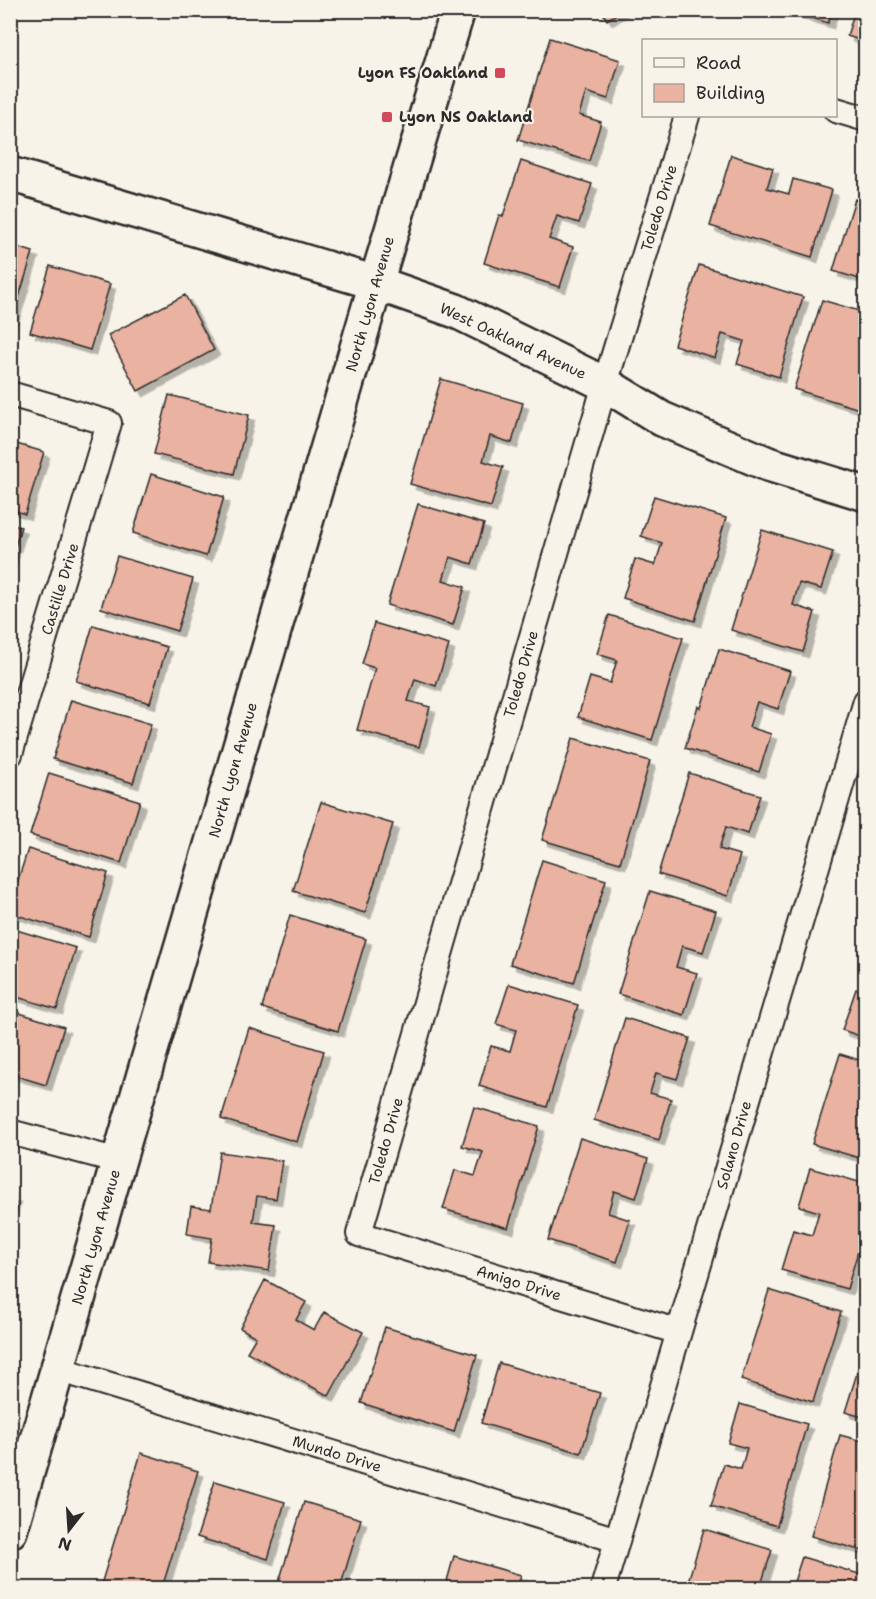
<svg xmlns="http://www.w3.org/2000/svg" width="876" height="1599" font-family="'Shantell Sans',sans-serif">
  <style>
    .building { fill: #eab2a0; stroke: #2b2b2b; stroke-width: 1.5; filter: url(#shadow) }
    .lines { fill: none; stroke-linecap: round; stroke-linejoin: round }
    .street-casing { stroke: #2b2b2b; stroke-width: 28 }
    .secondary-casing { stroke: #2b2b2b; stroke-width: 38 }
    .street { stroke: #f7f3e8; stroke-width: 24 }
    .secondary { stroke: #f7f3e8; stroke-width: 33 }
    .poi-dot { fill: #d1495b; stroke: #f7f3e8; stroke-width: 2 }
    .labels { text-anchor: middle; stroke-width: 4.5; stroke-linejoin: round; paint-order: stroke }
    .poi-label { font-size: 15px; font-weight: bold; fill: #2b2b2b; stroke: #f7f3e8; text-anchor: end }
    .street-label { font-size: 15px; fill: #2b2b2b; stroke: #f7f3e8 }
  </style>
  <defs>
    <filter id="shadow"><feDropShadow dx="5.5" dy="5.5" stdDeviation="0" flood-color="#0004"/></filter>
  </defs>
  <rect width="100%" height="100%" fill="#f7f3e8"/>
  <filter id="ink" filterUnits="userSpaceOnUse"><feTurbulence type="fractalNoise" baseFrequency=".0167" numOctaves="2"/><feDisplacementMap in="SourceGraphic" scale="12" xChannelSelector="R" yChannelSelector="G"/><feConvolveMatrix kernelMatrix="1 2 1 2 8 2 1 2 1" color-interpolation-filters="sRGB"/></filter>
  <g filter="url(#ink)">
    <path class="building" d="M601,10h22l-16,10z
      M788,10h44l-4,13z
      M855,10h11v32l-19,-6z
      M550,38l70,22 -12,39 -22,-7 -7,23 22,7 -12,39 -71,-21z
      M731,155l42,13 -6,20 22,6 4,-15 39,11 -20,67 -102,-31z
      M521,161l71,23 -13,39 -22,-7 -8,23 24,8 -13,40 -76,-24 15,-48 4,1z
      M855,199l11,4v78l-33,-10z
      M10,245l23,7 -23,74z
      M699,265l104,32 -24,80 -42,-13 7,-23 -22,-7 -7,24 -41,-13z
      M50,266l60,18 -20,66 -60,-18z
      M185,295l29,55 -76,41 -30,-56z
      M822,300l44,13 -6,23 6,1v74l-72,-22z
      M441,379l82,24 -11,40 -22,-7 -7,25 20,6 -12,40 -81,-23z
      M169,395l80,20 -15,59 -80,-20z
      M10,442l34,10 -19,62 -15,-5z
      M151,474l73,23 -18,59 -73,-23z
      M654,496l72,22 -31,103 -72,-23 12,-39 20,6 7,-22 -21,-7z
      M418,504l66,20 -12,40 -22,-7 -7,23 22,7 -12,38 -66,-20z
      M10,524l11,3 -11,35z
      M762,530l71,22 -12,37 -22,-6 -6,22 22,7 -12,40 -72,-22z
      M117,556l76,23 -16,52 -76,-23z
      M609,615l74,23 -31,102 -74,-23 12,-40 20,6 7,-23 -20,-6z
      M374,623l75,22 -13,41 -21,-7 -7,22 22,6 -11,40 -62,-17 18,-62 -13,-4z
      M93,625l74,22 -17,56 -74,-22z
      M719,649l71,22 -12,38 -21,-7 -8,25 22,7 -12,38 -74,-24 13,-42 3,2z
      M71,700l80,24 -18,59 -80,-24z
      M573,738l77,23 -30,102 -78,-23z
      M49,773l91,28 -19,62 -91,-28z
      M689,773l71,22 -12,39 -22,-7 -7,22 21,6 -12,41 -70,-22z
      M321,802l72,22 -28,89 -72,-22z
      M28,849l80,24 -19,64 -79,-24v-8z
      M542,860l64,20 -32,103 -64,-19z
      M650,891l66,20 -13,41 -21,-6 -6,21 21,6 -13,42 -66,-21z
      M290,915l76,24 -28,92 -76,-23z
      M10,928l66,20 -19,61 -47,-14z
      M509,984l69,21 -31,102 -68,-21 12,-40 19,5 6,-21 -20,-6z
      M856,989l10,3v46l-24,-8z
      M10,1010l54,17 -18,58 -36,-11z
      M625,1018l65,20 -13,41 -21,-6 -6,20 21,6 -12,41 -65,-20z
      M249,1028l75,23 -27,91 -76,-23z
      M840,1054l26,8v98l-54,-16z
      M474,1107l65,19 -31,102 -65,-19 12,-39 20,6 8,-24 -21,-6z
      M580,1138l68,21 -12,39 -22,-7 -6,22 22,7 -13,42 -69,-22z
      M220,1152l62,9 -6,38 -19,-3 -4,26 23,3 -7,46 -61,-9 4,-24 -25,-4 4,-28 20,3z
      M810,1168l56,16v40l-19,65 -66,-19 12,-40 19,5 7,-23 -20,-6z
      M10,1197l5,1 -5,15z
      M265,1280l41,22 -10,18 18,10 10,-18 39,20 -34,64 -82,-44 9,-15 -16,-9z
      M769,1290l72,22 -28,90 -72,-22z
      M385,1327l92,28 -23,77 -93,-29z
      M866,1344v74l-21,-6z
      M499,1363l101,30 -19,60 -100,-30z
      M740,1404l67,20 -30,102 -66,-20 13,-42 17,5 6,-21 -19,-5z
      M840,1435l26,7v110l-55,-16z
      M141,1453l57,18 -36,117h-62z
      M215,1481l70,21 -17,57 -71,-22z
      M304,1502l57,17 -21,69h-63z
      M704,1529l68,21 -12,38h-74z
      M454,1556l67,19 -4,13h-72z
      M802,1557l64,19v12h-74z"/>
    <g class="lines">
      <defs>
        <path id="street" d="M836,110l30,9
          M10,394l99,29 -99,331
          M10,1132l109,29
          M679,1332l-320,-98 246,-850 82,-268
          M58,1369l559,171
          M603,1588l263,-887"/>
        <path id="secondary" d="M10,174l366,109 80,28 149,73 57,35 106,45 98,30
          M10,1531l366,-1248 82,-273"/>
      </defs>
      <use href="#street" class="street-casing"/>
      <use href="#secondary" class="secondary-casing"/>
      <use href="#street" class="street"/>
      <use href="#secondary" class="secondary"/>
    </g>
  </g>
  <g class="poi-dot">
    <rect x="494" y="67" width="12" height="12" rx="3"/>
    <rect x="381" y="111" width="12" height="12" rx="3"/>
  </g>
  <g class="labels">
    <g class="poi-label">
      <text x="488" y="78">Lyon FS Oakland</text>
      <text x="399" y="122" text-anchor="start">Lyon NS Oakland</text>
    </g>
    <g class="street-label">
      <text transform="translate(659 208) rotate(-73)" y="5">Toledo Drive</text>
      <text transform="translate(370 304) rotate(-74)" y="5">North Lyon Avenue</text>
      <text transform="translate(513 341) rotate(25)" y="5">West Oakland Avenue</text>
      <text transform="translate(60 589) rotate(-73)" y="5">Castille Drive</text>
      <text transform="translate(521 674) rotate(-74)" y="5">Toledo Drive</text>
      <text transform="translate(233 770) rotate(-74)" y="5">North Lyon Avenue</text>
      <text transform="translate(386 1141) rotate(-74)" y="5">Toledo Drive</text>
      <text transform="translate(734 1145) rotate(-74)" y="5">Solano Drive</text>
      <text transform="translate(96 1237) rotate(-74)" y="5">North Lyon Avenue</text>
      <text transform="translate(519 1283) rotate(17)" y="5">Amigo Drive</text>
      <text transform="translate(337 1454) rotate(17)" y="5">Mundo Drive</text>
    </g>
  </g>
  <rect width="876" height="1599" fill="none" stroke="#f7f3e8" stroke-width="36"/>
  <rect x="18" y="18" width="840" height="1563" fill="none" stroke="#2b2b2b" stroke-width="2" filter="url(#ink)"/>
  <rect x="642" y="39" width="195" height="78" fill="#f7f3e8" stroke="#a5a39c" stroke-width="1.5"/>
  <rect x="654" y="58" width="30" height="9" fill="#f7f3e8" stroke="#a5a39c" stroke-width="1.5"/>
  <text x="696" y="69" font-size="18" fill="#2b2b2b">Road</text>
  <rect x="654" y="84" width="30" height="18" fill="#eab2a0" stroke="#a5a39c" stroke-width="1.5"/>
  <text x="696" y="99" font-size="18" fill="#2b2b2b">Building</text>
  <g transform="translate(69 1530) rotate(197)" stroke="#f7f3e8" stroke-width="4.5" paint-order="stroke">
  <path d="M0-4.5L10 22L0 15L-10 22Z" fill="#2b2b2b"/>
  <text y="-9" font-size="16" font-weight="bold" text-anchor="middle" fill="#2b2b2b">N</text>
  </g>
</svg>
